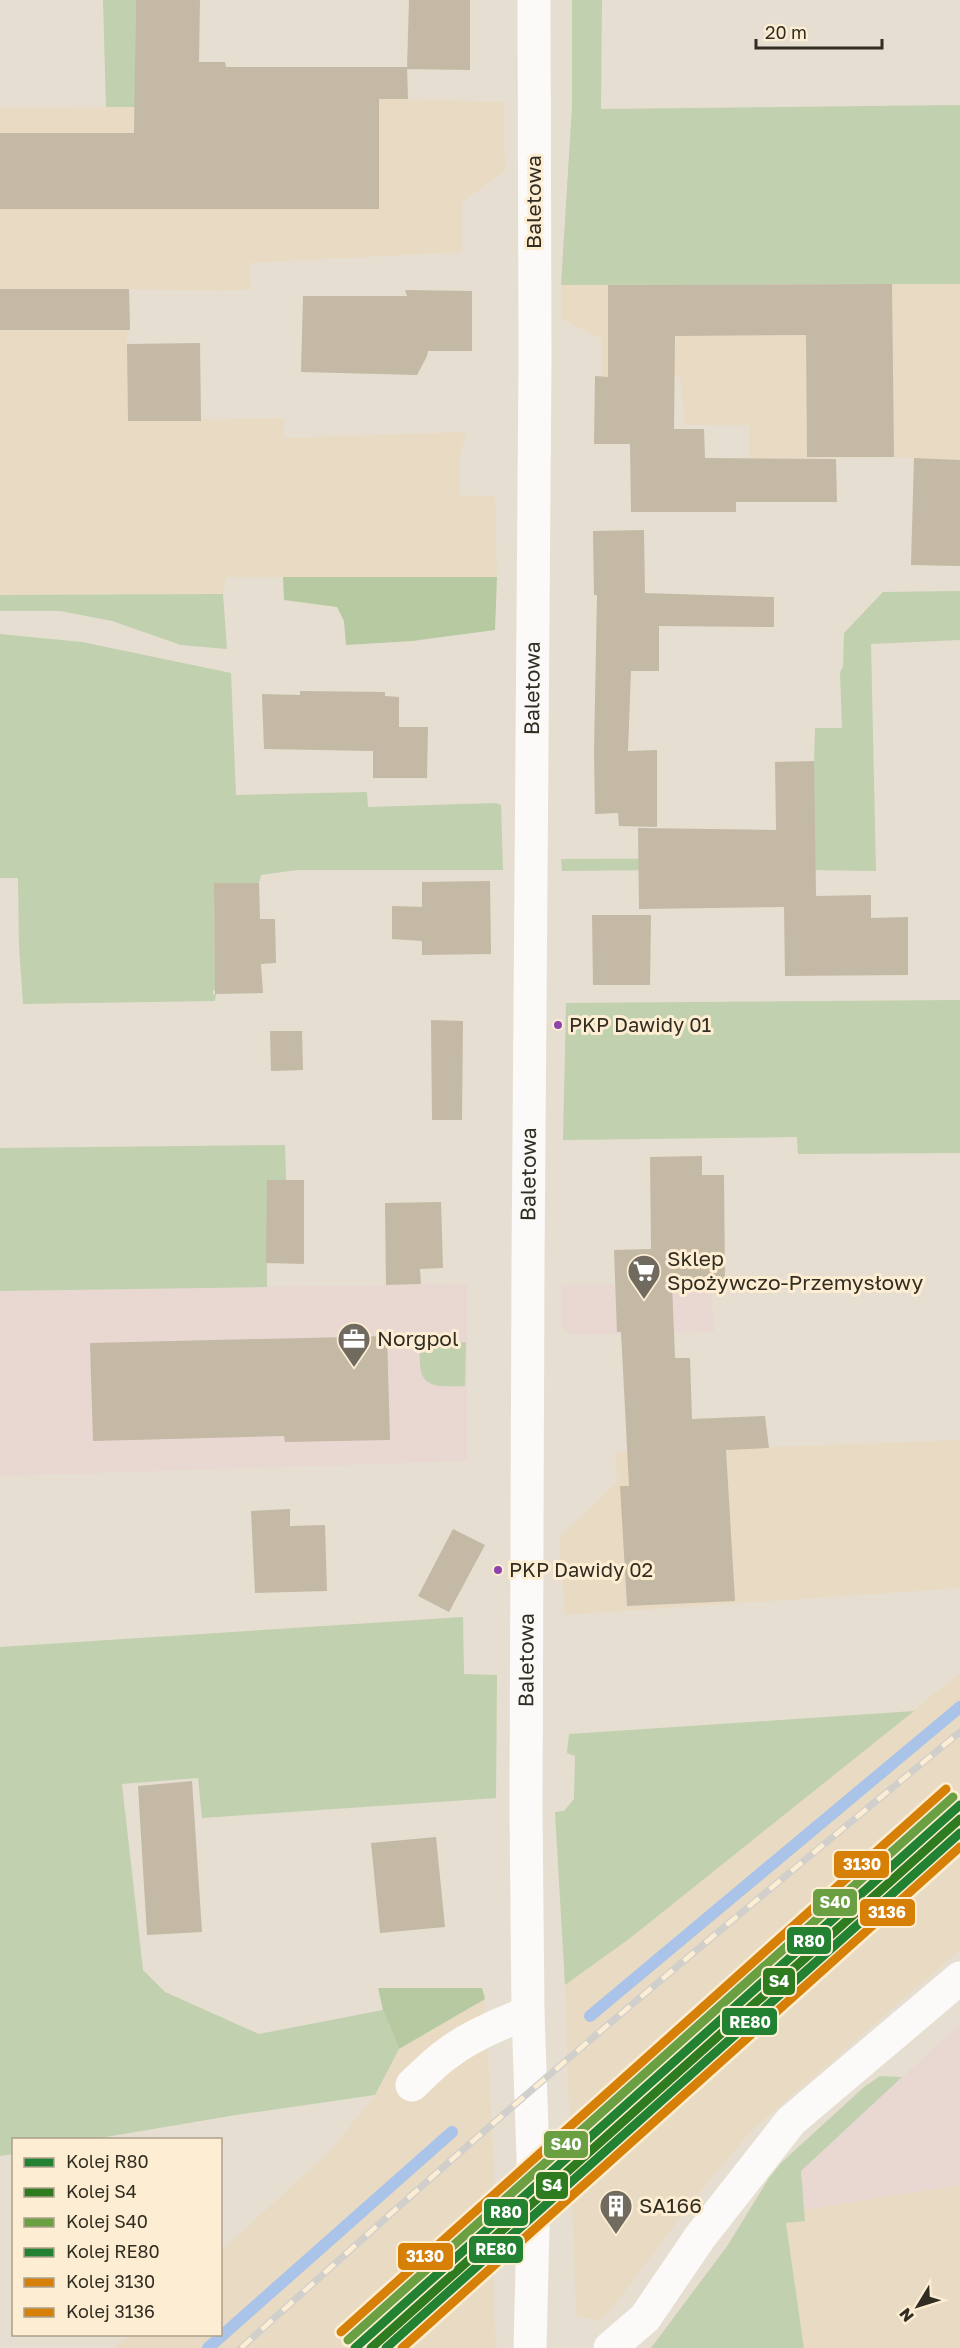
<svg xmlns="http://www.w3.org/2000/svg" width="960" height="2348" font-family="'Golos Text',sans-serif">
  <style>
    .commercial { fill: #e9d7d2 }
    .built { fill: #e9dbc3 }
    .green { fill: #c1d0ae }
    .forest { fill: #b6c9a1 }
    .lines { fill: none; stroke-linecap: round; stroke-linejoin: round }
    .stream { stroke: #aac3e8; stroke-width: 12 }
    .building { fill: #c3b9a5 }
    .minor { stroke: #fbfaf8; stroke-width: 33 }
    .rail-casing { stroke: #d1cfcb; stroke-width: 7 }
    .rail { stroke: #fdeed3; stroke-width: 4.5; stroke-dasharray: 14; stroke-linecap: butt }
    .rail-1-casing { stroke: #fdeed3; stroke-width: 14 }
    .rail-2-casing { stroke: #fdeed3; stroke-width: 14 }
    .rail-3-casing { stroke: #fdeed3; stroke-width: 14 }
    .rail-4-casing { stroke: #fdeed3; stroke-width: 14 }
    .rail-5-casing { stroke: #fdeed3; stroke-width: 14 }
    .rail-6-casing { stroke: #fdeed3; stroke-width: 14 }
    .rail-1 { stroke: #238132; stroke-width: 9 }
    .rail-2 { stroke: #2f7b20; stroke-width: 9 }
    .rail-3 { stroke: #6aa042; stroke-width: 9 }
    .rail-4 { stroke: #238132; stroke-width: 9 }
    .rail-5 { stroke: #d68007; stroke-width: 9 }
    .rail-6 { stroke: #d68007; stroke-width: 9 }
    .bus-dot { fill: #8e44ad; stroke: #fdeed3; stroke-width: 2 }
    .labels { text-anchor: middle; stroke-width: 6; stroke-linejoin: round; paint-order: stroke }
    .bus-label { font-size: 20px; fill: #322d22; stroke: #fdeed3; text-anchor: start }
    .street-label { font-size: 21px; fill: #322d22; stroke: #fdeed3 }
    .poi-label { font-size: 21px; fill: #322d22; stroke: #fdeed3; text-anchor: start }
    .line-badge { stroke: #fdeed3; stroke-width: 2 }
    .badge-label { font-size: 16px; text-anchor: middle; font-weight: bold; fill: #fff }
  </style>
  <rect width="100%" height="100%" fill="#e6ded0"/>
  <path class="commercial" d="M467,1284v177l-467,15v-185z
    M711,1284l3,48 -142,3 -11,-9v-41z
    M960,2024v161l-157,25 -2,-39z"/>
  <path class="built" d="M227,99h181l96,3 1,69 -43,31v50l-213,11 2,26 -34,2 -87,-2v41l-3,1 1,90 156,-3 -1,20 183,-6 -7,29 1,34 35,2 2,80h-271l-3,17 -223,1v-487l134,-1v-3l63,-1z
    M960,284v176l-66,-3 -145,2v-34h-64l-5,-49 -79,1 1,-38 -41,-20v-34z
    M960,1440v148l-395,27 -6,-77 58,-57 -1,-28z
    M960,1673v277l-209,181 -57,68 -77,103 -17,19 -24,-5 -11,-331 64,-46z
    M485,1999l9,166v155l3,28h-383l15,-13 91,-1 1,-83 110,-101 44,-55 24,-46z
    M960,2185v163h-156l-18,-125 18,-2 -1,-11z"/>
  <path class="green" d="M103,0h33l-1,107h-29z
    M572,0h30l-1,109 359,-4v179l-399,1 11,-178z
    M960,591v49l-89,4 5,227 -130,-2 -184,2 -1,-12 215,-1 38,-97 1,-33h27l-2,-56 3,-5 1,-34 39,-41z
    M223,594l4,55 -46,-4 -69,-24 -52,-10h-60v-16z
    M0,634l82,8 149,31 5,122 131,-3 1,15 128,-4 5,2 2,65h-206l-36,5 -2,8h-45l1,107 -2,1v3h3l-1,7 -192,3 -4,-58 -1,-68h-18z
    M960,1000v153l-162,1 -1,-17 -234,3 3,-137z
    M285,1145l1,35h-19v107l-267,4v-143z
    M466,1342l-1,44c-32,1 -48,3 -45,-36l6,-6z
    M463,1617l1,57 33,1 -1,123 -294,20 -4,-40 -76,6 21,186 22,22 94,42 124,-24 16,39 -24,46 -139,20 -142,24 -80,1 -1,14 -13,2v-509z
    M914,1711l-285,228 -64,46 -10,-173 9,-1 10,-12 1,-43 -8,-3 2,-19z
    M880,2076l22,1 -101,94 4,50 -19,2 18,125h-153l77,-103 41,-67 13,-16 81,-74z"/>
  <path class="forest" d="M283,577h214l-2,53 -83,11 -66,4 -2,-24 -7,-14 -53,-7z
    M378,1988h104l3,11 -86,50 -16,-39z"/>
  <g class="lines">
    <path class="stream" d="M590,2016l370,-309
      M208,2348l244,-216"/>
  </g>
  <path class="building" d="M136,0h64l-1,62h26l1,5h181l1,32h-29v110h-379v-76h134z
    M409,0h61v70l-63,-1z
    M892,284l2,173h-87l-1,-122 -131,1 -1,93h30l1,29 131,1 1,43h-101v10h-105l-1,-68h-36l1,-68 13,1v-92z
    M0,289h129l1,41h-130z
    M405,290l67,1v60h-44l-1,5 -10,19 -116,-3 2,-76h104z
    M200,343l1,78h-73l-1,-77z
    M914,458l46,2v106l-49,-1z
    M644,530l1,63 129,4v30l-115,-1v45h-28l-3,80 29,-1v77l-38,-1 -1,-13 -23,1 -1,-62 3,-157h-3l-1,-64z
    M300,691l85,1v4l14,1v30h29l-1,51h-54v-27l-109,-2 -2,-55 38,1z
    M814,761l2,135 55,-1v23l37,-1v58l-123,1 -1,-69 -145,2 -1,-81 138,2 -1,-68z
    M490,881l1,73 -69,1v-14l-30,-2v-33l30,1v-25z
    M214,883h45l1,36h15l1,44 -15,1 2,29 -48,1z
    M592,915h59l-1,70h-57z
    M431,1020l32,1 -1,99h-30z
    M270,1031h32l1,39 -32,1z
    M702,1156v19h22l1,109 -53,1 3,73h15l2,61 73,-3 4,32 -43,2 9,151 -108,5 -7,-120h9l-8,-154h-4l-3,-82 37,-1 -1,-92z
    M267,1180h37v84l-38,-1z
    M441,1202l2,66 -23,1 1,15 -35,1 -1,-82z
    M387,1336l3,104 -105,2 -1,-6 -191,5 -3,-98z
    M290,1509v17l35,-1 2,66 -72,2 -4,-82z
    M453,1529l32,16 -36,67 -31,-16z
    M192,1781l10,151 -55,3 -9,-149z
    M436,1837l9,90 -65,6 -9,-90z"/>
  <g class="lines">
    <g class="minor">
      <path d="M412,2085c12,-11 23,-23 36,-32 24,-18 53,-30 80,-40"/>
      <path id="s1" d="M530,2348l4,-161 -6,-174 -2,-204 2,-544 7,-905 -1,-360"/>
      <path d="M610,2348l35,-30 55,-81 91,-116 169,-143"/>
    </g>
    <defs>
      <path id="rail" d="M241,2348c87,-78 174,-157 263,-234 150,-130 303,-256 456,-382"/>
    </defs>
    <use href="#rail" class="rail-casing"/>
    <use href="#rail" class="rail"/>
    <defs>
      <path id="rail-1" d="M355,2348l605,-543"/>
      <path id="rail-2" d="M371,2348l589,-529"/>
      <path id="rail-3" d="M348,2340l605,-543"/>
      <path id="rail-4" d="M386,2348l574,-515"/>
      <path id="rail-5" d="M341,2332l605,-543"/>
      <path id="rail-6" d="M402,2348l558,-501"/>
    </defs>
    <use href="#rail-1" class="rail-1-casing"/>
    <use href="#rail-2" class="rail-2-casing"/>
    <use href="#rail-3" class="rail-3-casing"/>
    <use href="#rail-4" class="rail-4-casing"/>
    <use href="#rail-5" class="rail-5-casing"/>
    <use href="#rail-6" class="rail-6-casing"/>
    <use href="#rail-1" class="rail-1"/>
    <use href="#rail-2" class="rail-2"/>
    <use href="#rail-3" class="rail-3"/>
    <use href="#rail-4" class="rail-4"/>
    <use href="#rail-5" class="rail-5"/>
    <use href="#rail-6" class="rail-6"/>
  </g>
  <defs>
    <symbol id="supermarket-pin" viewBox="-11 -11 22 30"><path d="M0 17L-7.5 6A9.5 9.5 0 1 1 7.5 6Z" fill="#716b5f" stroke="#fdeed3"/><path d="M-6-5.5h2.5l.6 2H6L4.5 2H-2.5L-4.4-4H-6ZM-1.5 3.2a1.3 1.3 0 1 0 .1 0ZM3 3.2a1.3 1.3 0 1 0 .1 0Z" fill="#fff"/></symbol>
    <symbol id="office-pin" viewBox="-11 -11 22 30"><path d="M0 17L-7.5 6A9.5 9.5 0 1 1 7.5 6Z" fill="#716b5f" stroke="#fdeed3"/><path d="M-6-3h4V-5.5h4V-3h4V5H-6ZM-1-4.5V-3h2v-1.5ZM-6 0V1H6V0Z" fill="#fff"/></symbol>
    <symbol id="building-pin" viewBox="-11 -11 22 30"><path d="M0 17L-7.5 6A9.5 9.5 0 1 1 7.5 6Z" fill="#716b5f" stroke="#fdeed3"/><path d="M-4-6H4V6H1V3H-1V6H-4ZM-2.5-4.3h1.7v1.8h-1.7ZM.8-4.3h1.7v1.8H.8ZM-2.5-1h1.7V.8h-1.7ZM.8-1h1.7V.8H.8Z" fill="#fff"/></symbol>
  </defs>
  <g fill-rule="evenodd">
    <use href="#supermarket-pin" x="625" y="1252" width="38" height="52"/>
    <use href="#office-pin" x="335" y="1320" width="38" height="52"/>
    <use href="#building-pin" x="597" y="2187" width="38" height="52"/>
  </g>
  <g class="bus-dot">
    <circle cx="558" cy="1025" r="5"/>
    <circle cx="498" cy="1570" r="5"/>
  </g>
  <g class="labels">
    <g class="bus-label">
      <text x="569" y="1032">PKP Dawidy 01</text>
      <text x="509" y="1577">PKP Dawidy 02</text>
    </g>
    <g class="street-label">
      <text transform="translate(534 202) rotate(-90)" y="7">Baletowa</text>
      <text dy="7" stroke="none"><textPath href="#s1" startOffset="1660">Baletowa</textPath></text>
      <text dy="7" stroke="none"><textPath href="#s1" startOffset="1174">Baletowa</textPath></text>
      <text dy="7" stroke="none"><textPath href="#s1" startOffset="688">Baletowa</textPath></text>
    </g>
    <g class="poi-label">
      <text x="667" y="1266">Sklep<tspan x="667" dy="24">Spożywczo-Przemysłowy</tspan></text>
      <text x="377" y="1346">Norgpol</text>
      <text x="639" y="2213">SA166</text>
    </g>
  </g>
  <g class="line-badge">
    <rect x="833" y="1850" width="57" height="29" rx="6" fill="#d68007"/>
    <rect x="812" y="1888" width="46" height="29" rx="6" fill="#6aa042"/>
    <rect x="859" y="1898" width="57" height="29" rx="6" fill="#d68007"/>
    <rect x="786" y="1926" width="46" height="29" rx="6" fill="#238132"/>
    <rect x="762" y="1967" width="34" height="29" rx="6" fill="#2f7b20"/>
    <rect x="721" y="2007" width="57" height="29" rx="6" fill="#238132"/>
    <rect x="543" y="2130" width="46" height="29" rx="6" fill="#6aa042"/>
    <rect x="535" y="2171" width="34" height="29" rx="6" fill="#2f7b20"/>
    <rect x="483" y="2198" width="46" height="29" rx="6" fill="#238132"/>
    <rect x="468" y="2235" width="56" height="29" rx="6" fill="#238132"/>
    <rect x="397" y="2242" width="57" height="29" rx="6" fill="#d68007"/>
  </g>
  <g class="badge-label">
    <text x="862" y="1870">3130</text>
    <text x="835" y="1908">S40</text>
    <text x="887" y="1918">3136</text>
    <text x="809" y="1947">R80</text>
    <text x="779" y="1987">S4</text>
    <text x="750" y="2028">RE80</text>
    <text x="566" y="2150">S40</text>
    <text x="552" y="2191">S4</text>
    <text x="506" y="2218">R80</text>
    <text x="496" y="2255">RE80</text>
    <text x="425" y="2262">3130</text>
  </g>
  <rect x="12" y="2138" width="210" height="198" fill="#fdeed3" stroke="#aca18c" stroke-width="1.5"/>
  <rect x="24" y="2158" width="30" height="9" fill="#238132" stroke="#aca18c" stroke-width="1.5"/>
  <text x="66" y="2168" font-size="18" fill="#322d22">Kolej R80</text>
  <rect x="24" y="2188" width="30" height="9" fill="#2f7b20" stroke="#aca18c" stroke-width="1.5"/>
  <text x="66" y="2198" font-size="18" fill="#322d22">Kolej S4</text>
  <rect x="24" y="2218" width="30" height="9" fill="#6aa042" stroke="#aca18c" stroke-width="1.5"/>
  <text x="66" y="2228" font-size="18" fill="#322d22">Kolej S40</text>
  <rect x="24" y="2248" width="30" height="9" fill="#238132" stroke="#aca18c" stroke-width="1.5"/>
  <text x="66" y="2258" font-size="18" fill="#322d22">Kolej RE80</text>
  <rect x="24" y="2278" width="30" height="9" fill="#d68007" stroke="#aca18c" stroke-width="1.5"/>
  <text x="66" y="2288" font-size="18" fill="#322d22">Kolej 3130</text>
  <rect x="24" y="2308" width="30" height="9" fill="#d68007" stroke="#aca18c" stroke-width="1.5"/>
  <text x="66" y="2318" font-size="18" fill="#322d22">Kolej 3136</text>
  <g transform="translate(918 2306) rotate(232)" stroke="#fdeed3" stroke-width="4.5" paint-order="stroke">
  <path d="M0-4.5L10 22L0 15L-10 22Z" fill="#322d22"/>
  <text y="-9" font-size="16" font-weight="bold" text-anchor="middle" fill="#322d22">N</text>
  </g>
  <path d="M756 39v9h126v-9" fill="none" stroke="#322d22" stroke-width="3"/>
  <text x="765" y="39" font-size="18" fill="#322d22" stroke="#fdeed3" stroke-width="4.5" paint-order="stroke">20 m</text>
</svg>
